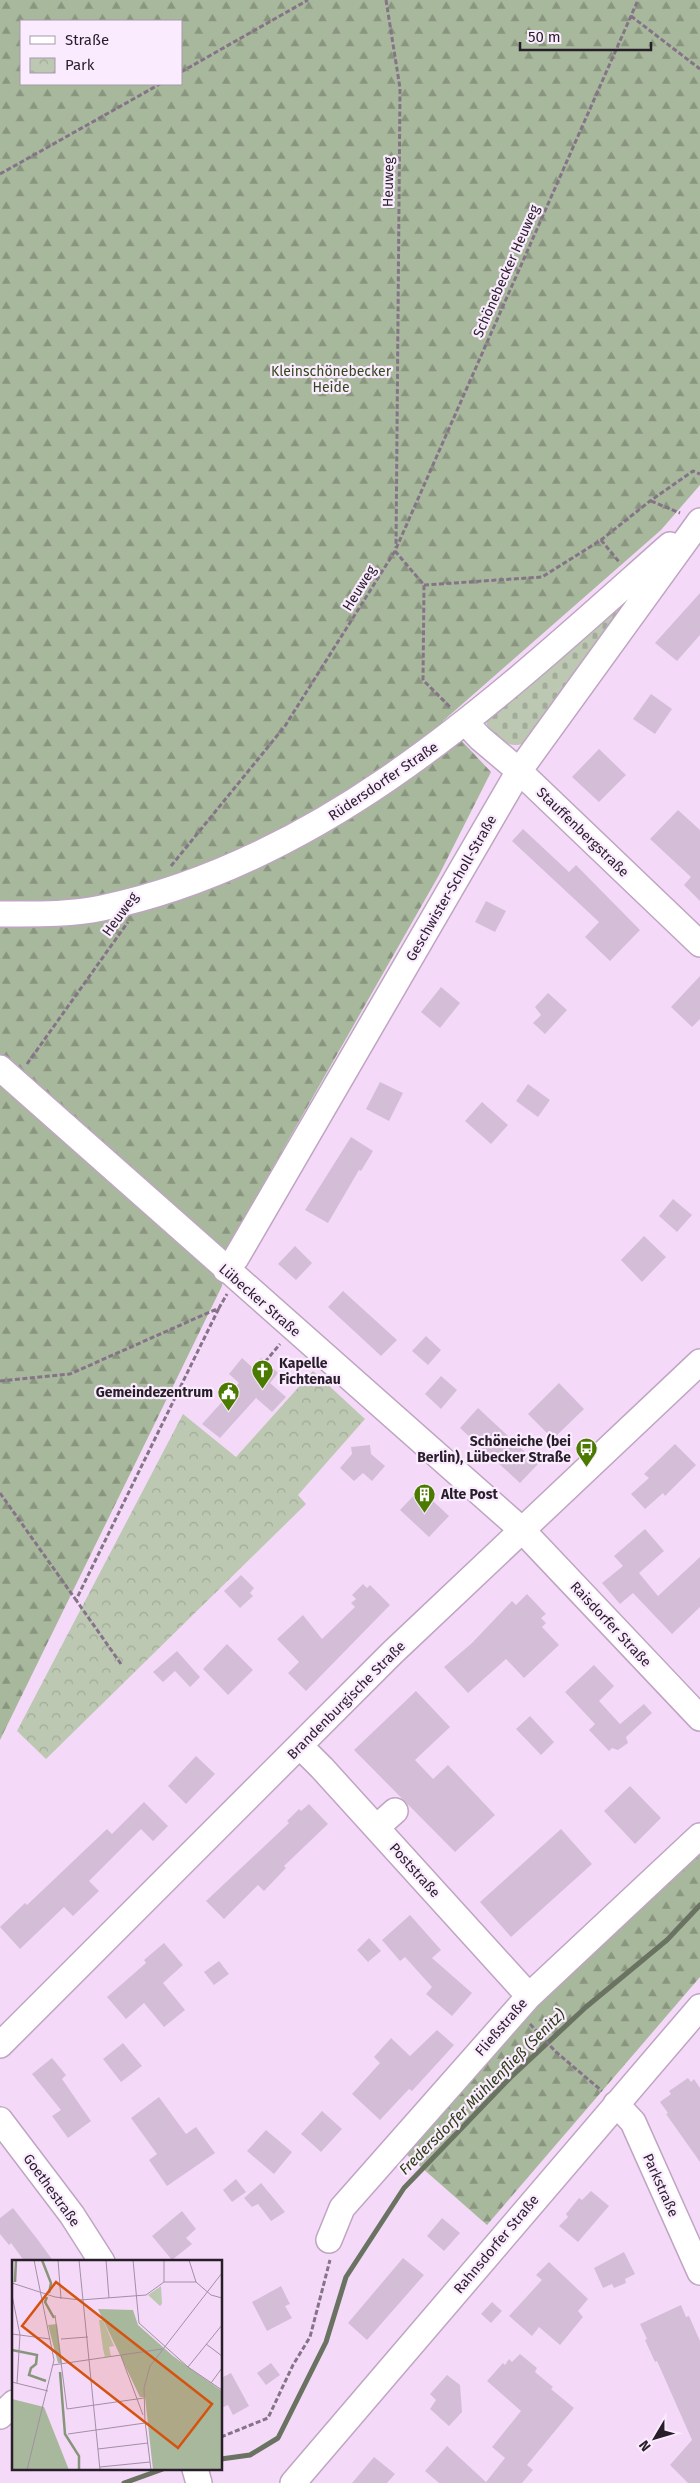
<svg xmlns="http://www.w3.org/2000/svg" width="700" height="2483" font-family="'Fira Sans',sans-serif">
  <style>
    .forest { fill: url(#forest-firs); fill-rule: evenodd }
    .cemetery { fill: url(#cemetery-stones) }
    .park { fill: url(#park-crowns) }
    .lines { fill: none; stroke-linecap: round; stroke-linejoin: round }
    .stream { stroke: #6a7262; stroke-width: 5 }
    .building { fill: #d4bed7 }
    .minor-casing { stroke: #bfa5c2; stroke-width: 28 }
    .path { stroke: #857488; stroke-width: 3; stroke-dasharray: 5 2.5; stroke-linecap: butt }
    .minor { stroke: #fff; stroke-width: 25 }
    .labels { text-anchor: middle; stroke-width: 4.5; stroke-linejoin: round; paint-order: stroke }
    .street-label { font-size: 14px; fill: #271e29; stroke: #fbebfe }
    .park-label { font-size: 14px; fill: #32481c; stroke: #fbebfe }
    .poi-label { font-size: 14px; font-weight: bold; fill: #271e29; stroke: #fbebfe; text-anchor: start }
    .water-label { font-size: 15px; font-style: italic; fill: #293e12; stroke: #fbebfe }
    .inset-river { fill: none; stroke: #87967b; stroke-width: 2.5 }
    .inset-road { fill: none; stroke: #a28fa5; stroke-width: 1 }
    .view { fill: #d5530f; fill-opacity: 0.15; stroke: #d5530f; stroke-width: 2.5 }
    .inset-edge { fill: none; stroke: #271e29; stroke-width: 2.5 }
  </style>
  <defs>
    <pattern id="forest-firs" width="22" height="20" patternUnits="userSpaceOnUse" patternTransform="scale(1.25)"><rect width="22" height="20" fill="#a8b89c"/><path d="M5 1l3.5 6h-7zM16 11l3.5 6h-7z" fill="#89957f"/></pattern>
    <pattern id="cemetery-stones" width="16" height="16" patternUnits="userSpaceOnUse" patternTransform="scale(1.25)"><rect width="16" height="16" fill="#bcc8b2"/><path d="M2 7V4a2 2 0 0 1 4 0v3zM10 15v-3a2 2 0 0 1 4 0v3z" fill="#a2ab99"/></pattern>
    <pattern id="park-crowns" width="20" height="18" patternUnits="userSpaceOnUse" patternTransform="scale(1.25)"><rect width="20" height="18" fill="#bcc8b2"/><path d="M2 6a3 3 0 1 1 6 0M12 15a3 3 0 1 1 6 0" fill="none" stroke="#a2ab99"/></pattern>
  </defs>
  <rect width="100%" height="100%" fill="#f4daf8"/>
  <path class="forest" d="M0,0h700v485l-39,45 -218,191 48,51 -52,103 -212,373 -5,38 -222,454zM21,21h160v63h-160z
    M700,1853v124l-213,248 -82,-72 111,-129z"/>
  <path class="cemetery" d="M619,602l6,8 -103,134c-14,5 -33,-9 -36,-23z"/>
  <path class="park" d="M313,1371l52,48 -67,76 8,9 -260,255 -29,-28 166,-317 53,43z"/>
  <g class="lines">
    <path class="stream" d="M221,2459l29,-4 28,-17 48,-96 20,-65 58,-89 106,-110 76,-71 81,-67 33,-35
      M124,2483l39,-14"/>
  </g>
  <path class="building" d="M700,593v42l-23,26 -22,-18z
    M651,694l21,15 -17,25 -22,-15z
    M599,749l27,26 -27,27 -27,-25z
    M678,810l22,20v71l-16,-16 7,-8 -41,-38z
    M523,829l46,43 7,-7 64,65 -30,31 -25,-24 14,-15 -87,-81z
    M486,901l20,10 -11,21 -20,-10z
    M700,976v43l-8,8 -21,-20z
    M441,987l19,16 -20,25 -19,-16z
    M548,993l19,17 -22,24 -12,-11 8,-8 -6,-8z
    M380,1082l23,11 -14,28 -23,-12z
    M528,1084l22,16 -12,17 -22,-16z
    M482,1102l26,23 -17,19 -26,-23z
    M351,1137l22,14 -12,20 -2,-1 -31,53 -23,-13z
    M673,1199l19,16 -15,17 -18,-16z
    M644,1236l22,21 -24,25 -21,-22z
    M295,1246l17,17 -16,17 -18,-16z
    M343,1291l54,49 -16,16 -53,-49z
    M426,1336l15,14 -13,15 -16,-14z
    M242,1358l11,10 8,-10 17,15 -8,10 16,14 -14,15 -16,-14 -36,40 -18,-14 37,-41 -10,-9z
    M441,1376l16,14 -16,19 -16,-15z
    M559,1383l25,26 -31,30 -25,-25z
    M478,1408l60,56 -18,19 -60,-55z
    M675,1444l21,21 -31,31 -2,-3 -18,16 -14,-15 18,-16 -5,-4z
    M370,1445l1,9 14,12 -13,15 -9,-8 -9,8 -14,-13 12,-14 -1,-7z
    M420,1489l29,27 -20,21 -29,-27z
    M645,1529l19,22 -25,22 19,23 42,-39v50l-28,27 -39,-41 -13,11 -18,-21 21,-17 -9,-10z
    M241,1575l13,13 -4,5 3,3 -13,12 -16,-17z
    M363,1584l4,4 3,-3 20,20 -84,86 -18,-18 11,-11 -22,-23 26,-24 19,24 33,-32 -4,-4 5,-4 -4,-4z
    M527,1594l19,20 -5,4 5,5 -4,4 17,18 -35,33 -18,-19 -38,34 -24,-26 28,-24 40,-42 4,4z
    M227,1644l26,26 -25,25 -25,-26z
    M177,1651l23,26 -10,10 -15,-16 -12,11 -10,-10z
    M594,1665l20,21 -15,15 21,23 24,-20 8,9 -26,24 2,6 -10,7 -6,-2 -3,3 -20,-21 6,-6 -30,-32z
    M416,1691l34,36 -35,33 18,19 15,-14 47,50 -40,37 -101,-102z
    M530,1716l24,26 -13,13 -25,-26z
    M196,1756l19,18 -29,30 -18,-18z
    M630,1786l31,32 -26,26 -31,-33z
    M144,1802l24,24 -15,15 -12,-12 -52,52 10,10 -26,25 -9,-9 -44,42 -20,-22 25,-24 2,2 80,-76 5,5z
    M309,1804l19,20 -44,42 2,2 -22,23 -6,-6 -34,34 -18,-18 83,-78 -2,-2 12,-12 2,2z
    M561,1829l31,35 -81,73 -31,-35z
    M410,1915l31,35 -9,8 40,35 -20,23 -26,-22 6,-7 -27,-30 -5,4 -18,-21z
    M369,1938l12,13 -13,11 -11,-12z
    M164,1943l19,22 -20,18 22,27 -21,17 -20,-24 -18,16 -19,-22 39,-34 -2,-3z
    M219,1961l10,13 -15,11 -10,-13z
    M437,2030l17,15 -42,46 -3,-2 -29,31 -28,-26 28,-31 -6,-6 17,-19 19,18z
    M123,2043l19,23 -21,16 -18,-23z
    M52,2058l14,17 -4,4 29,42 -23,17 -16,-22 9,-6 -29,-36z
    M688,2078l3,4 3,-3 6,9v74l-34,-48 2,-1 -8,-11 11,-8 -2,-3z
    M159,2097l27,37 10,-7 19,26 -48,33 -18,-26 8,-6 -26,-36z
    M322,2111l20,18 -21,23 -20,-18z
    M266,2130l26,22 -18,22 -27,-23z
    M236,2179l10,13 -14,10 -9,-12z
    M261,2183l24,29 -14,9 -13,-17 -6,3 -8,-9z
    M591,2191l18,15 -31,36 -19,-16 9,-9 -2,-3 13,-16 3,2z
    M13,2208l25,32 16,22h-29l-14,-19 -2,2 -9,-11v-16z
    M182,2211l14,18 -10,9 6,6 -20,16 -20,-24z
    M442,2218l18,15 -16,18 -17,-15z
    M624,2252l11,22 -10,5 1,4 -12,5 -2,-4 -9,4 -9,-20z
    M403,2258l21,17 -57,65 -19,-17z
    M549,2262l39,37 -10,12 5,6 -23,28 -21,-18 -7,9 -23,-20 33,-36 -6,-5z
    M281,2286l9,18 -5,2 7,12 -25,13 -15,-29z
    M492,2302l10,9 -11,12 -10,-9z
    M681,2305l5,12 3,-1 11,25v142h-12l-18,-18 22,-25 -35,-79 -2,1 -10,-22 2,-1 -7,-15z
    M520,2354l17,14 -2,4 18,15 -2,2 23,19 -47,57 6,5 -11,13h-83l-14,-12 22,-25 39,36 19,-24 -13,-11 29,-36 -34,-30 16,-18 2,2 4,-6 3,3z
    M271,2363l9,12 -14,10 -9,-12z
    M231,2373l18,33 -16,9 -5,-10 -7,3v-30z
    M447,2375l13,10 2,27 -13,14 -19,-17 6,-9 -6,-6z
    M374,2457l21,17 -8,9h-35z"/>
  <g class="lines">
    <defs>
      <path id="minor" d="M465,722l15,16 39,33 181,173
        M0,914c33,0 70,1 102,-6 228,-48 401,-215 568,-363
        M0,1068l522,462 178,188
        M226,1270l10,-12 283,-487 181,-250
        M300,1746l22,22 207,228
        M377,1827l18,-16
        M0,2045l392,-392 308,-291
        M616,2104l17,18 67,150
        M0,2120l72,95 30,47
        M329,2240l13,-32 187,-212 171,-160
        M0,2416l14,-13
        M195,2469l4,14
        M293,2483l407,-476"/>
    </defs>
    <use href="#minor" class="minor-casing"/>
    <path class="path" d="M386,0l14,88 -4,460
      M631,16l69,53
      M181,72l127,-72
      M0,174l160,-90
      M651,501l29,12
      M601,540l19,23
      M395,551l29,34 -1,95 28,28
      M424,585l118,-8 59,-37 49,-39 43,-30 7,3
      M171,866l114,-140 110,-175 243,-551
      M27,1064l101,-142
      M265,1362l15,-18
      M0,1381l70,-7 149,-66 8,-14
      M0,1493l76,107
      M121,1664l-45,-64 143,-292
      M530,2024l26,28 46,39
      M221,2437l47,-19 25,-53 17,-28 20,-77"/>
    <use href="#minor" class="minor"/>
  </g>
  <defs>
    <symbol id="church-pin" viewBox="-11 -11 22 30"><path d="M0 17L-7.5 6A9.5 9.5 0 1 1 7.5 6Z" fill="#4b7a00" stroke="#fbebfe"/><path d="M-1.2-6h2.4v3.5h3.3v2.4h-3.3V6h-2.4V-.1h-3.3v-2.4h3.3Z" fill="#fff"/></symbol>
    <symbol id="civic-pin" viewBox="-11 -11 22 30"><path d="M0 17L-7.5 6A9.5 9.5 0 1 1 7.5 6Z" fill="#4b7a00" stroke="#fbebfe"/><path d="M-.6-6.5H3V-4.5H.6V-3L4-1V1h2V6H-6V1h2V-1L-.6-3ZM-1.2 2.5V6h2.4V2.5Z" fill="#fff"/></symbol>
    <symbol id="bus-pin" viewBox="-11 -11 22 30"><path d="M0 17L-7.5 6A9.5 9.5 0 1 1 7.5 6Z" fill="#4b7a00" stroke="#fbebfe"/><path d="M-5-6H5V4H4V6H2V4H-2V6H-4V4H-5ZM-3.5-4V0h7V-4ZM-3.5 1.2v1.5H-2V1.2ZM2 1.2v1.5H3.5V1.2Z" fill="#fff"/></symbol>
    <symbol id="building-pin" viewBox="-11 -11 22 30"><path d="M0 17L-7.5 6A9.5 9.5 0 1 1 7.5 6Z" fill="#4b7a00" stroke="#fbebfe"/><path d="M-4-6H4V6H1V3H-1V6H-4ZM-2.5-4.3h1.7v1.8h-1.7ZM.8-4.3h1.7v1.8H.8ZM-2.5-1h1.7V.8h-1.7ZM.8-1h1.7V.8H.8Z" fill="#fff"/></symbol>
  </defs>
  <g fill-rule="evenodd">
    <use href="#church-pin" x="250" y="1358" width="25" height="34"/>
    <use href="#civic-pin" x="216" y="1380" width="25" height="34"/>
    <use href="#bus-pin" x="574" y="1436" width="25" height="34"/>
    <use href="#building-pin" x="412" y="1482" width="25" height="34"/>
  </g>
  <g class="labels">
    <g class="street-label">
      <text transform="translate(388 182) rotate(-89)" y="5">Heuweg</text>
      <text transform="translate(506 271) rotate(-66)" y="5">Schönebecker Heuweg</text>
      <text transform="translate(359 588) rotate(-58)" y="5">Heuweg</text>
      <text transform="translate(383 781) rotate(-34)" y="5">Rüdersdorfer Straße</text>
      <text transform="translate(583 832) rotate(44)" y="5">Stauffenbergstraße</text>
      <text transform="translate(451 888) rotate(-60)" y="5">Geschwister-Scholl-Straße</text>
      <text transform="translate(120 914) rotate(-54)" y="5">Heuweg</text>
      <text transform="translate(260 1300) rotate(41)" y="5">Lübecker Straße</text>
      <text transform="translate(611 1624) rotate(47)" y="5">Raisdorfer Straße</text>
      <text transform="translate(346 1700) rotate(-45)" y="5">Brandenburgische Straße</text>
      <text transform="translate(415 1870) rotate(48)" y="5">Poststraße</text>
      <text transform="translate(501 2027) rotate(-49)" y="5">Fließstraße</text>
      <text transform="translate(661 2185) rotate(66)" y="5">Parkstraße</text>
      <text transform="translate(52 2190) rotate(54)" y="5">Goethestraße</text>
      <text transform="translate(496 2244) rotate(-50)" y="5">Rahnsdorfer Straße</text>
    </g>
    <g class="park-label">
      <text x="331" y="376">Kleinschönebecker<tspan x="331" dy="16">Heide</tspan></text>
    </g>
    <g class="poi-label">
      <text x="279" y="1368">Kapelle<tspan x="279" dy="16">Fichtenau</tspan></text>
      <text x="213" y="1397" text-anchor="end">Gemeindezentrum</text>
      <text x="571" y="1446" text-anchor="end">Schöneiche (bei<tspan x="571" dy="16">Berlin), Lübecker Straße</tspan></text>
      <text x="441" y="1499">Alte Post</text>
    </g>
    <g class="water-label">
      <text transform="translate(482 2092) rotate(-45)" y="5">Fredersdorfer Mühlenfließ (Senitz)</text>
    </g>
  </g>
  <g transform="translate(12 2260)">
    <rect width="210" height="210" fill="#f4daf8"/>
    <path d="M149,26l1,18 -2,2 -12,-11z" fill="#bcc8b2"/>
    <path d="M86,49l35,1 5,15 35,31 49,35v79h-69l-8,-73h-5zM45,64l5,39h-4l-10,-38zM0,139l32,8 25,63h-57z" fill="#a8b89c"/>
    <path d="M87,60h4l11,26 -5,1 2,9 -6,1 -2,-8z" fill="#bcc8b2"/>
    <path class="inset-river" d="M30,0l9,23 -2,10M3,22l1,-22M35,37l-2,5 9,16M0,90l25,5 -1,9 -5,4 -2,7 17,6M48,112l5,62 14,22v14"/>
    <path class="inset-road" d="M46,0l3,39M67,0l21,210M94,0l3,38M121,0l6,63 49,44 34,23M152,0v22M177,0l7,22M0,23l43,14 25,3 66,-5 18,-13h32l15,13 11,3M0,35l8,40 -3,48M43,55l12,94 77,-11M0,74l38,5M49,79l27,-2M194,84l16,12M109,96l22,59M41,105l109,-16M176,107l34,-42M0,122l36,9M199,123l11,-15M133,161l6,49M133,163l-1,-35 6,-22 72,-93M56,174l77,-11M86,189l50,-6M88,207l50,-5M15,210l27,-110 -20,-100"/>
    <path class="view" d="M44,22l156,122 -34,44 -156,-122z"/>
    <rect width="210" height="210" class="inset-edge"/>
  </g>
  <rect x="20" y="20" width="162" height="65" fill="#fbebfe" stroke="#a699a9"/>
  <rect x="30" y="36" width="25" height="8" fill="#ffffff" stroke="#a699a9"/>
  <text x="65" y="45" font-size="15" fill="#271e29">Straße</text>
  <rect x="30" y="58" width="25" height="15" fill="url(#park-crowns)" stroke="#a699a9"/>
  <text x="65" y="70" font-size="15" fill="#271e29">Park</text>
  <g transform="translate(655 2438) rotate(232)" stroke="#fbebfe" stroke-width="4" paint-order="stroke">
  <path d="M0-4L9 19L0 12L-9 19Z" fill="#271e29"/>
  <text y="-8" font-size="14" font-weight="bold" text-anchor="middle" fill="#271e29">N</text>
  </g>
  <path d="M520 42v8h131v-8" fill="none" stroke="#271e29" stroke-width="2.5"/>
  <text x="528" y="42" font-size="15" fill="#271e29" stroke="#fbebfe" stroke-width="4" paint-order="stroke">50 m</text>
</svg>
